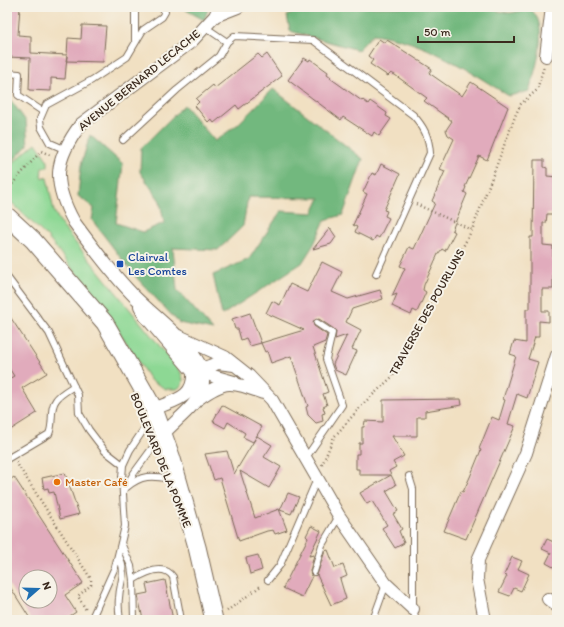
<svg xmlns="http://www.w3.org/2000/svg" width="564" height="627" font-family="Itim,sans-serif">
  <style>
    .green { fill: #8dd894; stroke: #648159 }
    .forest { fill: #72b87e; stroke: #56714e }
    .building { fill: #e1abbc; fill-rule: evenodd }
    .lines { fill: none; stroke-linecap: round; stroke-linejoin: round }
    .lane-casing { stroke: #7b6a57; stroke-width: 8 }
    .street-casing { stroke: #7b6a57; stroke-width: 14 }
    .secondary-casing { stroke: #7b6a57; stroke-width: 19 }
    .path { stroke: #7b6a57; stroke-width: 2.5; stroke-dasharray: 1 3; stroke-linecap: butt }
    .lane { stroke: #fff; stroke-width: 6 }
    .street { stroke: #fff; stroke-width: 12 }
    .secondary { stroke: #fff; stroke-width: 17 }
    .transit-dot { fill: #1a4fb4; stroke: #f7f3e8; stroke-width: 1.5 }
    .food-dot { fill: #e8710a; stroke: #f7f3e8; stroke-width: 1.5 }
    .labels { text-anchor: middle; stroke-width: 4; stroke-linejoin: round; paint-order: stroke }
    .street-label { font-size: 12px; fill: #3b2a1e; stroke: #f7f3e8 }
    .transit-label { font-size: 12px; fill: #164399; stroke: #f7f3e8; text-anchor: start }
    .food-label { font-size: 12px; fill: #c56008; stroke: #f7f3e8; text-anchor: start }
  </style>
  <rect width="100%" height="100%" fill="#f7f3e8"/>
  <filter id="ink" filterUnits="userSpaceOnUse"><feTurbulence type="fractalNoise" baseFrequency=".025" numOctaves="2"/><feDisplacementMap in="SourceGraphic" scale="8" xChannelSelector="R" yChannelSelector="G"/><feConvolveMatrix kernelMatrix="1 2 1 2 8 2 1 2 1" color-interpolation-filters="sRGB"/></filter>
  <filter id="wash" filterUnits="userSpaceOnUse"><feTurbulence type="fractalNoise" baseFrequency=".012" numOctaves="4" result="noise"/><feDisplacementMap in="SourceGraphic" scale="16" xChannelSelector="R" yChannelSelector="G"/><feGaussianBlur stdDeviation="0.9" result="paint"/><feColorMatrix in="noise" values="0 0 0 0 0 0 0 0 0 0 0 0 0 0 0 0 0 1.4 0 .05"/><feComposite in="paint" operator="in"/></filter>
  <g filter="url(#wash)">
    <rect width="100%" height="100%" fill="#f1e0c2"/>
    <path class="green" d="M36,143l12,18v6h-6l-1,10 6,1 7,33 8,15 118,145c4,8 5,13 -3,18h-11l-16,-9 -45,-71 -57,-71 -41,-40v-30z"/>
    <path class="forest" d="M186,7h23l-5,13 -18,-10z
      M303,7h174l33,6 21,-4c3,4 7,9 8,14 5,21 -4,48 -10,68l-20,5c-45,-28 -83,-55 -136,-62l-15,16 -68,-19 -3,-15z
      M273,89l90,70 -20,56 -18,5 -11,24 -12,19 -80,52 -9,-40 36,-16 32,-48 32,2 7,-15 -72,-1 -5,29 -25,24 -45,-2 4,42 36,40 -34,-7 -45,-48 -42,-55 2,-12 -16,-12 3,-31 9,-30 33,29 -7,59 27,9 21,-9 -4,-22 -20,-29 1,-24 43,-43 31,36 22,-16z
      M7,95l19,26 2,24 -21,22z"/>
    <g id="blocks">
      <path class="building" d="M7,7h13l-2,28 13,1v17l36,2 1,-17 13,1 1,-14 24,1 -3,36 -37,-1 1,-5 -2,23 -14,-1v13l-22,-1 1,-32 -23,-1z
        M379,39l6,4 2,-3 45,29 -3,4 33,23 9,-14 37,25 -21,53 -8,-4 -14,31h1l-2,5 3,2 -15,36 3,2 -10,19 -3,-2 -4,5 -14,31 -1,5 3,2 -9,20 -4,-2 -2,5 -19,-9 5,-12 -5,2 13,-28 -5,-2 9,-19 5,2 21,-46 -3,-2 13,-30 -5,-2 14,-30 -6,-4 -2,-5 6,-9 -28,-20 3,-3 -32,-23 -4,-2 -3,3 -18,-12 3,-4 -5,-4z
        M258,54l4,4 5,-4 15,22 -43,33 -3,-4 -22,18 -3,-4 -3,3 -13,-16 4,-4 -3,-3 17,-14 2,3z
        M304,58l5,3 1,-2 18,13 -1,2 4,3 -1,1 32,23 1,-1 5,4 2,-3 17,12 -1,3 5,3 -12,17 -5,-4 -2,4 -29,-19 -2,3 -53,-40z
        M534,160h10v7l3,1v8l10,1 -1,37h-9l-1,9h-3v22l10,1v43h-11v22h7v11l-10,-1v16h-4l-7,22 10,3 -11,36 -10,-4 -9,30 7,2 -49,113 -22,-8 17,-40 2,1 7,-15 11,-27 -2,-1 13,-32 7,3 6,-20 -2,-1 13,-43 -6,-2 4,-13 12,2v-34h4v-72h3z
        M381,164l19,10 -16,36 3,1 -2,5 4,2 -10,20 -3,-2 -3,5 -18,-9 2,-5 -4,-2 14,-31 -4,-2 9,-19 4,2z
        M330,228l6,9 -5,7 -18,5z
        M322,262l20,10 -10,20 16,7 32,-9 3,9 -31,10 -6,13 15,8 -9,19 5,2 -11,24 -11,-5 -2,-6 14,-29 -12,4 1,-7 -2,-3 -15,-10 -6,2 1,5 13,9 -2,7 -12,5 15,45 -5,2 4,11 -4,2 2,6 -3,1 1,7 -7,2 -8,-8 -2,-8 2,-1 -17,-50 -20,7 -4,-12 -2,1 -4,-9 43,-13 -38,-17 6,-12 8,4 10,-21 17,8z
        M7,312l40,61 -25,15 15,25 -30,19v-52l7,-4 -7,-11z
        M250,313l11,30 -11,3 -4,-8 -5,2 -3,-11h-3l-3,-10z
        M461,399l1,6 -37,6v6h-8v19h-25l12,20 -11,6 3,5 -7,4 2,4h-32v-6h-3v-15h3v-11h3v-16h2l1,-6 18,1v-22z
        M222,405l40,22 -9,15 -10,-5 2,-4 -17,-11 -3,6 -11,-6 1,-1h-2z
        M257,436l15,9 -8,12 17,10 -12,21 -29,-17 15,47 24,-9 8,21 -12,4 -2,-4 -6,1 -28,10 -19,-63 -6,2 -9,-26 22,-3 7,23z
        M65,473l14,41 -19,5 -6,-27 -5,1 -1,-5 -4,1 -2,-11z
        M391,475l5,10 -10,6 12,20 -5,3 9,15 -3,2 5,12 -9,5 -13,-20 5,-3 -15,-24 -5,3 -7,-11z
        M14,477l69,106 -18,12 11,17 -12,8h-33l-24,-38v-100zM26,577h24v24h-24z
        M288,493l11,4 -8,17 -11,-4z
        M311,526l10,5 -12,25 5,-1 -4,16 2,5 -10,21 -19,-9 25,-50 -2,-2z
        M547,539l9,4 1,-3v29l-11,-6 5,-10 -9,-4z
        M328,550l7,18 8,-3 4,11 -7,3 6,20 -15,6 -14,-30 8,-24z
        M258,555l4,15 -12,4 -4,-16z
        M512,557l10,4 -4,8 11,5 -8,17 -7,-3 -4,8 -11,-4 8,-16 -3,-1z
        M165,580l8,40h-30l-5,-25 10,-2 -2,-9z"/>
    </g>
  </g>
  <g filter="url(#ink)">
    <use href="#blocks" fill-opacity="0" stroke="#7b6a57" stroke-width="1"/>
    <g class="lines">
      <defs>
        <path id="lane" d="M135,7v34
          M205,27l22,15 7,-6 79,4 100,75c11,12 16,22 17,38l-54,121
          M7,73l12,1 -1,21 24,16
          M123,140l54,-50 42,-34 8,-14
          M64,149l-14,-6 -9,-16 -1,-8 6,-14 46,-25 35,-23 16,-27 19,-13 3,-5 -3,-5
          M7,277l42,56 29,62 1,18 10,17 16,21 18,14
          M7,459l42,-25c5,-11 0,-25 7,-34 4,-6 12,-10 18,-14
          M305,459l37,-54 -16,-46 6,-26 -15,-10
          M409,476l4,13v120l3,11
          M127,487c14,-12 25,-12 42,-8
          M123,491l11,-18 22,-30
          M121,543l10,23 2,14 1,40
          M119,556c8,18 1,24 0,42 -1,7 0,15 1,22
          M314,572l8,-27 17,-29
          M133,580c11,-7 31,-17 40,-3l8,43
          M268,580l12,-15 37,-86
          M91,620l24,-53 6,-24 4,-17 -3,-48 1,-13 7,-15 18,-27
          M373,620l13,-36"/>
        <path id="street" d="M215,16l23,-9
          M546,56l6,-49
          M140,306l5,10 48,56c2,27 -20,28 -39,37l-6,14
          M179,336l46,21 24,19 23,24 67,116 47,68 27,25
          M202,369l11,7 21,6
          M196,371l22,-8 16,2
          M198,399c28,-20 33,-18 65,-6
          M156,443c11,-17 40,-35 45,-52 4,-11 3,-21 -4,-31 -15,-24 -42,-43 -62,-63 -22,-22 -42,-49 -61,-75 -22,-40 -20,-62 7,-98l110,-82 24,-26 4,-9
          M548,599l9,7
          M485,620l-8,-41 1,-19 48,-107 31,-98"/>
        <path id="secondary" d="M7,216l26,24 72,83 49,86 18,50 25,88 17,73"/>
      </defs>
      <use href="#lane" class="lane-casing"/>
      <use href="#street" class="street-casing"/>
      <use href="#secondary" class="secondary-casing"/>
      <path class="path" d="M7,190l34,-39 9,4
        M416,204l56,26
        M16,462l75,117v6l-13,11 8,14
        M322,465l12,-28 29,-33 30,-28 79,-146 44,-116 5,-10 16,-14 7,-24
        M227,611l35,-26"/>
      <use href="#lane" class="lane"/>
      <use href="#street" class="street"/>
      <use href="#secondary" class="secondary"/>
    </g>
  </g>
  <rect class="transit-dot" x="116" y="260" width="8" height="8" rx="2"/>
  <circle class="food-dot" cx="57" cy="482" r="4"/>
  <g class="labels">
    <g class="street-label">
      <text transform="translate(139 80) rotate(-39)" y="4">AVENUE BERNARD LECACHE</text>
      <text transform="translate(427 312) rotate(-61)" y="4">TRAVERSE DES POURLUNS</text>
      <text transform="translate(161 460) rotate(68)" y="4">BOULEVARD DE LA POMME</text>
    </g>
    <g class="transit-label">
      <text x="128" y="261">Clairval<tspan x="128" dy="14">Les Comtes</tspan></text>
    </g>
    <g class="food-label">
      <text x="65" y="486">Master Café</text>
    </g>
  </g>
  <rect width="564" height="627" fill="none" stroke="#f7f3e8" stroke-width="24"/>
  <g transform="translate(38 589) rotate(70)"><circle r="19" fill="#f7f3e8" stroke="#aca397"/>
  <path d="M0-3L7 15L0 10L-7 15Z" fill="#1f6fb2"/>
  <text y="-6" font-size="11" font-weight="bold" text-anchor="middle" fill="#3b2a1e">N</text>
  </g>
  <path d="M418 36v6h96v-6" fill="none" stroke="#3b2a1e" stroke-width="2"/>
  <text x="424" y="36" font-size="12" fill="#3b2a1e" stroke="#f7f3e8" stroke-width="3" paint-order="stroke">50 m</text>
</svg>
